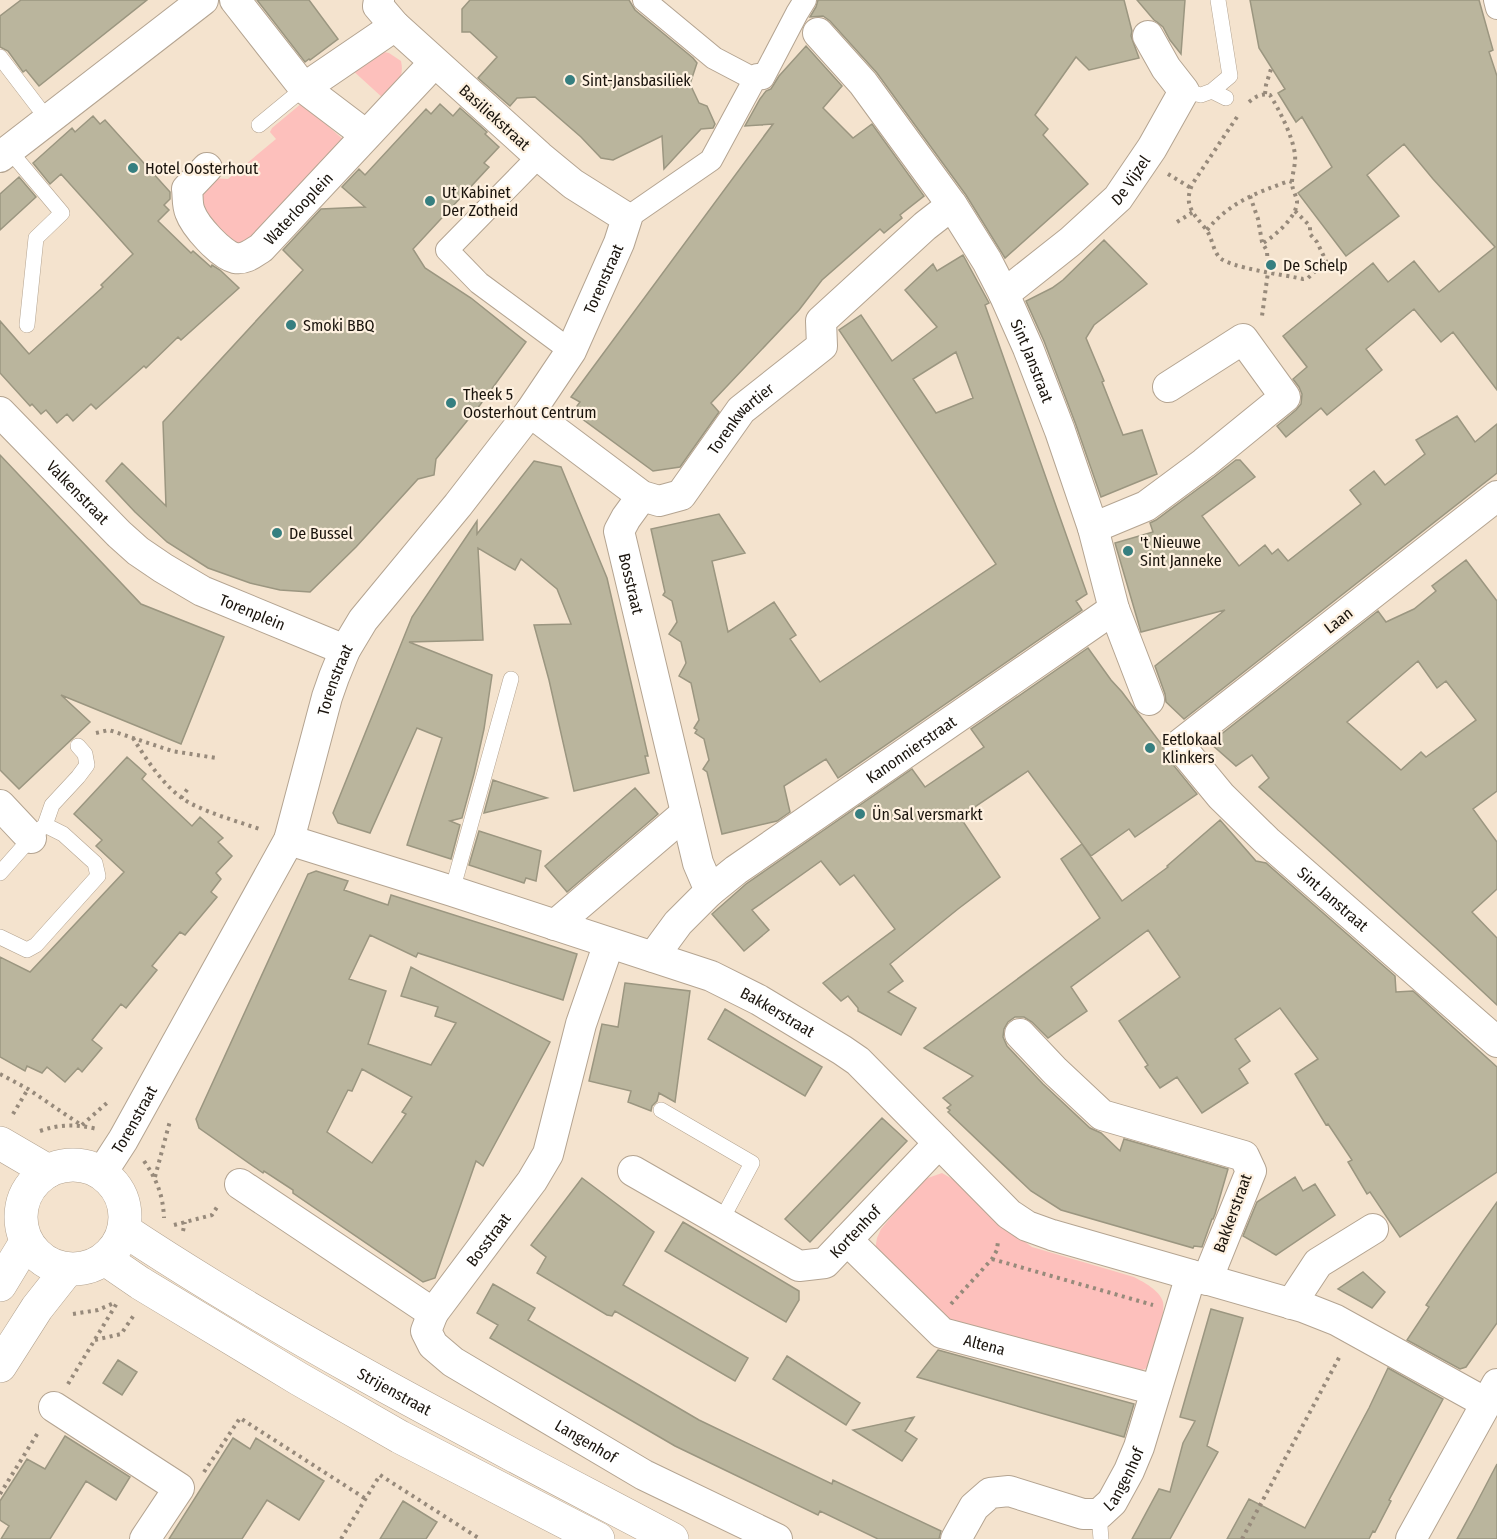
<svg xmlns="http://www.w3.org/2000/svg" width="1497" height="1539" font-family="'Fira Sans Condensed',sans-serif">
  <style>
    .green { fill: #fdc0bc }
    .building { fill: #bab59d; stroke: #9b9680; stroke-width: 1.5; fill-rule: evenodd }
    .lines { fill: none; stroke-linecap: round; stroke-linejoin: round }
    .service-casing { stroke: #b4a491; stroke-width: 16 }
    .pedestrian-casing { stroke: #b4a491; stroke-width: 24 }
    .minor-casing { stroke: #b4a491; stroke-width: 32 }
    .tertiary-casing { stroke: #b4a491; stroke-width: 34 }
    .path { stroke: #978a7b; stroke-width: 4; stroke-dasharray: 3 4.5; stroke-linecap: butt }
    .service { stroke: #fff; stroke-width: 15 }
    .pedestrian { stroke: #fff; stroke-width: 22 }
    .minor { stroke: #fff; stroke-width: 30 }
    .tertiary { stroke: #fff; stroke-width: 33 }
    .poi-dot { fill: #367f80; stroke: #fef1e0; stroke-width: 2 }
    .labels { text-anchor: middle; stroke-width: 4.5; stroke-linejoin: round; paint-order: stroke }
    .poi-label { font-size: 16px; fill: #1a140d; stroke: #fef1e0; text-anchor: start }
    .street-label { font-size: 16px; fill: #1a140d; stroke: #fef1e0 }
  </style>
  <rect width="100%" height="100%" fill="#f4e3ce"/>
  <path class="green" d="M384,52l5,1 12,8c4,18 -6,25 -17,38l-34,-31z
    M302,103l44,39 -103,105 -38,-24 -7,-24 15,-21 15,1 48,-40 -6,-7 2,-4z
    M942,1173l21,12 37,39 32,23 102,30c9,5 26,13 29,25 3,14 -11,50 -16,65l-2,2 -12,4 -167,-46 -28,-14 -63,-63 2,-12 4,-9 28,-33 16,-17z"/>
  <path class="building" d="M21,0h126l-108,86 -13,-16 -3,2 -15,-21 -8,-4v-31z
    M257,0h52l29,39 -28,21 -1,-1 -4,3z
    M470,0h159l6,10 58,48 4,5 -7,21 9,19 8,3 8,18 -2,4 -12,1 -37,40 -2,-33 -49,24 -12,-2 -20,-21 -46,-40 -18,1 -7,8 -32,-28 19,-21 -27,-25h-8v-23z
    M818,0h306l8,31 -1,5 8,22 -50,12 -13,-13 -41,58 13,14 -5,6 45,49 -83,74 -39,-63 -89,-122 -47,-52 -7,-5 -13,1 6,-10z
    M1137,0h48l-4,54 -11,-14 -7,-13 -6,-5 -3,-2z
    M1250,0h229l14,50 -4,2 8,24v314l-44,-58 -12,10 -27,-33 -48,40 16,21 -55,45 -6,-7 -35,29 -9,-11 19,-16 5,-6 1,-10 -3,-7 -6,-8 14,-12 -24,-31 90,-73 15,19 26,-21 25,31 56,-45 -62,-68 -29,-35 -37,31 32,41 -53,40 -48,-63 34,-26 -30,-50 -6,5 -18,-29 7,-4 -26,-41z
    M806,46l36,40 -19,22 30,30 19,-14 52,72 -24,19 2,3 -18,15 -4,-4 -58,51 -23,30 -88,93 8,9 -39,55 -27,4 -76,-56v-9l3,-4 -9,-5 202,-273 -28,2 15,-27 6,-8 5,-2 8,-13z
    M440,104l13,12 7,-8 27,24 -2,2 14,13 -15,16 5,4 -76,82 12,19 46,30 55,44 -46,63 -44,54 -2,16 -16,4 -62,68 -46,45 -30,-2 -30,-7 -42,-15 -41,-26 -32,-30 -29,-31 16,-18 44,43 -3,-84 140,-152 -20,-20 38,-41 44,-2 -23,-20 17,-18 6,6 61,-66 5,5z
    M93,116l7,8 5,-4 65,72v7l-6,6 5,5 -11,11 33,32 2,-2 18,16 1,-2 8,5 19,18 -58,52 -3,-3 -32,31 -2,-2 -48,43 -5,-5 -18,17 -6,-7 -10,9 -11,-13 -5,4 -9,-10 -2,2 -30,-33v-52l29,33 74,-67 -2,-2 32,-31 -72,-80 -11,10 -17,-21 39,-35 3,4z
    M19,177l17,20 -36,33v-36z
    M1104,240l43,44 -53,41 -8,13 18,43 -2,1 21,53 19,-5 15,44 -56,23 -25,-72 -32,-84 -18,-40 26,-13 11,-8z
    M963,255l26,48 -4,2 102,289 -11,7 6,9 -244,168 -12,-19 -42,27 6,26 -13,9 -55,13 -15,-62 -4,-3 6,-9 -5,-21 -9,-6 2,-3 -3,-2 5,-8 -8,-37 -12,-7 7,-13 -5,-21 -12,-8 8,-12 -5,-21 -9,-6 2,-3 -14,-63 68,-15 26,39 -33,8 16,71 46,-30 22,33 -6,4 30,43 176,-118 -157,-234 22,-15 31,46 45,-34 -32,-37 28,-26 4,7zM956,352l17,46 -37,15 -23,-34z
    M1457,416l18,26 22,-18v49l-313,246 -18,-17 -1,-8 -10,-28 70,-56 -84,22 -26,-89 38,-11 -3,-9 6,-3 58,-43 22,-17h4l15,17 -53,39 37,50 26,-21 7,9 6,-5 10,12 73,-57 -11,-14 24,-19 11,14 40,-31 -9,-14z
    M0,455l141,149 83,33 -43,107 -120,-49 29,27 -71,67 -19,-19z
    M534,461l27,6 46,111 41,178h-3l4,17 -75,18 -25,-111 -15,-55 37,-1 -14,-35 -36,-30 -6,11 -37,-22 5,92 -74,2 83,33 -8,54 -10,45 -12,44 -12,3 10,4 -9,34 -44,-14 35,-107 -25,-10 -47,105 -32,-10 -5,-10 79,-196 65,-96v13z
    M1466,560l31,41v190l-24,18 24,33v47l-25,23 25,26v67l-62,-58 -176,-160 10,-9 -17,-23 -16,11 -26,-23 168,-132 8,11 28,-13 22,-18 -4,-5zM1418,661l19,27 9,-7 30,39 -50,37 -5,-5 -20,18 -54,-48z
    M1088,648l23,32 11,12 40,53 4,11 31,38 -62,43 -6,-8 -38,27 -63,-85 -68,46 40,60 -42,32 -68,55 13,17 -15,11 28,16 -15,27 -43,-24v-3l-10,-12 -7,5 -18,-18 72,-54 -41,-54 -14,10 -19,-24 -69,49 17,20 -25,21 -32,-37 34,-30 166,-115 13,18 59,-40 -13,-18z
    M127,757l19,17 -4,5 17,16 33,31 8,-9 23,21 -5,4 14,14 -16,17 5,6 -10,13 6,5 -32,38 -5,-3 -28,34 5,4 -31,38 -5,-4 -29,36 10,8 -20,24 -4,-4 -13,14 -18,-15 -5,6 -15,-7 -2,5 -25,-14v-100l30,15 94,-100 -28,-26 6,-6 -28,-26z
    M493,780l54,18 -63,15z
    M635,788l23,26 -91,78 -22,-26z
    M1220,820l36,41 10,2 129,113 1,16 17,-1 84,76v105l-97,65 -30,-45 -3,2 -19,-32 4,-2 -24,-36 -2,1 -31,-51 23,-15 -38,-51 -45,31 15,22 -11,8 9,14 -46,30 -25,-36 -17,11 -15,-21 3,-2 -29,-44 61,-44 -32,-47 -77,57 16,24 -39,27 -16,-16 -8,-5h-9l-7,5 -4,7 -1,8 4,9 36,38 47,44 11,5 19,18 4,-12 104,30 -13,45 -2,5h-1l-10,28 -8,-1 -1,2 -132,-38 -30,-19 -83,-79 2,-2 -3,-2 4,-3 -8,-7 30,-22 -49,-28 176,-130 -39,-59 21,-15 40,57 46,-34 -1,-1z
    M479,831l62,20 -5,30 -10,-3 -2,5 -55,-18z
    M316,871l32,10 -4,9 44,15 3,-10 186,59 -14,46 -145,-47 -2,4 -46,-22 -21,44 37,12 -18,53 63,21 25,-42 -21,-7 3,-9 -37,-11 10,-29 139,75 -67,124 -7,-5 -41,117 -12,4 -130,-89v-3l-29,-19 -1,2 -64,-45 -3,-9 112,-245zM362,1069l50,28 -10,15 4,2 -34,49 -45,-31 21,-42 4,1z
    M625,983l65,8 -15,111 -16,-9 -2,8 -5,5 -1,5 -23,-9 3,-11 -42,-10 13,-57 16,3z
    M725,1009l97,58 -17,29 -97,-57z
    M882,1118l25,23 -97,101 -25,-23z
    M1295,1177l8,14 12,-7 20,31 -59,40 -33,-19 14,-34z
    M582,1178l72,54 -31,53 125,73 -13,23 -120,-70 -3,5 -5,-1 -70,-42 9,-16 -15,-12z
    M1497,1202v121l-31,44 -6,2 -53,-29 22,-33 -3,-2 38,-56z
    M683,1222l116,69v9l-13,22 -121,-71z
    M1363,1272l22,20 -13,16 -34,-19z
    M493,1284l42,24 -7,12 171,100 133,64 1,-4 108,51 -2,8h-61l-58,-28 -2,4 -143,-69 -185,-108 8,-13 -21,-12z
    M1211,1309l32,9 -36,128 11,6 -48,87h-38l27,-50 11,3 13,-49 12,-22 -15,-4z
    M938,1350l196,54 -10,33 -207,-60z
    M787,1356l73,47 -14,22 -73,-46z
    M118,1360l19,12 -15,23 -19,-12z
    M1388,1368l55,31 -54,101 2,1 -16,31 -2,-1 -4,8h-142l22,-40 56,29 64,-120z
    M914,1417l-9,14 12,8 -15,22 -49,-31z
    M65,1436l65,41 -14,23 -30,-19 -36,58h-49l8,-13 -9,-6v-19l27,-42 18,10z
    M233,1438l17,11 6,-11 68,43 -25,39 -32,-20 -25,39h-73z
    M1497,1464v75h-40l17,-31z
    M403,1501l34,21 -11,17h-46z"/>
  <g class="lines">
    <defs>
      <path id="service" d="M0,57l48,63
        M1184,91l17,4 11,-4 14,7
        M1212,91l18,-15 -12,-76
        M259,125l45,-37
        M9,150l53,63 -26,25 -9,87
        M0,873l31,-35 14,-13 7,-20 26,-28 9,-12 -2,-11 -7,-8
        M452,891l59,-212
        M0,937l27,13 9,-5 62,-69 -3,-13 -32,-29 -18,-9
        M661,1110l91,53 -31,58
        M1099,1514l2,25"/>
      <path id="pedestrian" d="M644,0l70,58 40,21 9,-1 34,-65 8,-13
        M1495,0l2,8
        M539,156l-92,94 32,33 92,68
        M627,218l84,-58 46,-85"/>
      <g id="minor">
        <path d="M235,0l69,88 62,47"/>
        <path id="s1" d="M818,33l45,50 89,122 35,56 17,33 24,54 32,83 33,97 21,81 35,91"/>
        <path d="M304,88l91,-62"/>
        <path d="M0,157l203,-157"/>
        <path id="s2" d="M207,168l-20,21c1,7 0,16 3,23 5,14 31,43 45,46 10,2 18,-5 26,-10l173,-185"/>
        <path id="s3" d="M1004,294l67,-53 47,-43 34,-50 32,-57 -18,-23 -18,-32"/>
        <path id="s4" d="M0,412l119,122 19,17 25,17 39,23 143,59"/>
        <path id="s5" d="M530,412l112,84 17,5 22,-6 60,-85 81,-64 -1,-25 104,-95 27,-21"/>
        <path id="s6" d="M642,496l-16,22 -7,13 79,332 12,28 -32,32 -25,34"/>
        <path id="s7" d="M1497,496l-318,249 42,51 46,45 230,201"/>
        <path d="M1093,528l53,-22 58,-43 81,-66 -42,-58 -75,48"/>
        <path d="M0,805l31,33"/>
        <path id="s8" d="M289,840l163,51 259,85 48,24 83,50 16,11 151,153 18,12 25,9 251,72 33,13 150,83"/>
        <path id="s9" d="M710,891l26,-21 378,-261"/>
        <path d="M555,925l131,-112"/>
        <path d="M1020,1034l35,37 47,44 142,41 7,15 -44,109"/>
        <path id="s10" d="M633,1171l166,95 26,-3 114,-120"/>
        <path id="s11" d="M101,1174l22,-34 166,-300 38,-143 7,-20 11,-27 18,-30 95,-115 72,-93 41,-61 48,-108 8,-25 -54,-34 -34,-28 -144,-130 -17,-20 1,-6"/>
        <path id="s12" d="M240,1184l193,129 99,-132 16,-27 33,-130 28,-81"/>
        <path id="s13" d="M847,1240l95,93 214,57"/>
        <path d="M1291,1304l27,-41 55,-34"/>
        <path id="s14" d="M433,1313l-7,18 7,14 20,17 191,113 133,64"/>
        <path d="M54,1407l125,81 -34,51"/>
        <path id="s15" d="M956,1539l18,-32 16,-14 19,-2 74,23h16l13,-12 17,-31 10,-24 52,-172"/>
        <path d="M1411,1539l86,-155"/>
      </g>
      <g id="tertiary">
        <path d="M0,1143l48,28"/>
        <circle cx="73" cy="1217" r="52"/>
        <path id="s16" d="M124,1230c175,116 363,211 548,309"/>
        <path d="M105,1259l35,24 159,96 101,58 198,102"/>
        <path d="M0,1285l26,-43"/>
        <path d="M0,1366l37,-58 30,-38"/>
      </g>
    </defs>
    <use href="#service" class="service-casing"/>
    <use href="#pedestrian" class="pedestrian-casing"/>
    <use href="#minor" class="minor-casing"/>
    <use href="#tertiary" class="tertiary-casing"/>
    <path class="path" d="M1265,94l1,-9 5,-16
      M1249,102c6,-5 12,-9 21,-7 10,16 23,42 25,60 1,9 -3,19 -3,28 0,6 4,12 5,18 1,15 -22,35 -34,42
      M1237,117l-44,66c-10,21 -1,29 12,45 7,8 7,20 14,29 10,11 67,18 84,22l5,-1 18,-17 -9,-19 -7,-8v-8l-15,-15
      M1168,174l23,14
      M1250,196l8,23 4,23 5,9 1,21 -6,44
      M1177,222l16,-10
      M1207,230c23,-28 49,-37 82,-49l3,1
      M96,733l13,-3 63,21 44,7
      M133,738c15,24 36,57 63,68 21,10 44,16 66,24
      M181,798l8,-11
      M0,1074l28,15 53,36
      M13,1114l15,-25
      M82,1125l26,-23
      M40,1131c20,-7 36,-7 57,-2
      M144,1161c13,19 19,34 20,57
      M155,1177l15,-56
      M174,1225l38,-10 7,-11
      M183,1231l2,-9
      M992,1259l161,46
      M951,1304l41,-45 5,-9 1,-9
      M73,1314l25,-4 16,-7
      M95,1340l26,-6 13,-19
      M68,1384l49,-81
      M204,1472l36,-54 126,81
      M0,1494l39,-63
      M341,1539l39,-64 100,64
      M1242,1539l99,-185"/>
    <use href="#service" class="service"/>
    <use href="#pedestrian" class="pedestrian"/>
    <use href="#minor" class="minor"/>
    <use href="#tertiary" class="tertiary"/>
  </g>
  <g class="poi-dot">
    <circle cx="570" cy="80" r="6"/>
    <circle cx="133" cy="168" r="6"/>
    <circle cx="430" cy="201" r="6"/>
    <circle cx="1271" cy="265" r="6"/>
    <circle cx="291" cy="325" r="6"/>
    <circle cx="451" cy="403" r="6"/>
    <circle cx="277" cy="533" r="6"/>
    <circle cx="1128" cy="551" r="6"/>
    <circle cx="1150" cy="748" r="6"/>
    <circle cx="860" cy="814" r="6"/>
  </g>
  <g class="labels">
    <g class="poi-label">
      <text x="582" y="86">Sint-Jansbasiliek</text>
      <text x="145" y="174">Hotel Oosterhout</text>
      <text x="442" y="198">Ut Kabinet<tspan x="442" dy="18">Der Zotheid</tspan></text>
      <text x="1283" y="271">De Schelp</text>
      <text x="303" y="331">Smoki BBQ</text>
      <text x="463" y="400">Theek 5<tspan x="463" dy="18">Oosterhout Centrum</tspan></text>
      <text x="289" y="539">De Bussel</text>
      <text x="1140" y="548">'t Nieuwe<tspan x="1140" dy="18">Sint Janneke</tspan></text>
      <text x="1162" y="745">Eetlokaal<tspan x="1162" dy="18">Klinkers</tspan></text>
      <text x="872" y="820">Ün Sal versmarkt</text>
    </g>
    <g class="street-label">
      <text transform="translate(495 117) rotate(42)" y="6">Basiliekstraat</text>
      <text dy="6" stroke="none"><textPath href="#s3" startOffset="171">De Vijzel</textPath></text>
      <text dy="6" stroke="none"><textPath href="#s2" startOffset="201">Waterlooplein</textPath></text>
      <text dy="6" stroke="none"><textPath href="#s11" startOffset="1036">Torenstraat</textPath></text>
      <text dy="6" stroke="none"><textPath href="#s1" startOffset="394">Sint Janstraat</textPath></text>
      <text dy="6" stroke="none"><textPath href="#s5" startOffset="278">Torenkwartier</textPath></text>
      <text dy="6" stroke="none"><textPath href="#s4" startOffset="112">Valkenstraat</textPath></text>
      <text dy="6" stroke="none"><textPath href="#s6" startOffset="96">Bosstraat</textPath></text>
      <text dy="6" stroke="none"><textPath href="#s4" startOffset="326">Torenplein</textPath></text>
      <text transform="translate(1338 620) rotate(-38)" y="6">Laan</text>
      <text dy="6" stroke="none"><textPath href="#s11" startOffset="550">Torenstraat</textPath></text>
      <text dy="6" stroke="none"><textPath href="#s9" startOffset="246">Kanonnierstraat</textPath></text>
      <text dy="6" stroke="none"><textPath href="#s7" startOffset="622">Sint Janstraat</textPath></text>
      <text dy="6" stroke="none"><textPath href="#s8" startOffset="519">Bakkerstraat</textPath></text>
      <text dy="6" stroke="none"><textPath href="#s11" startOffset="64">Torenstraat</textPath></text>
      <text transform="translate(1232 1213) rotate(-70)" y="6">Bakkerstraat</text>
      <text dy="6" stroke="none"><textPath href="#s10" startOffset="261">Kortenhof</textPath></text>
      <text dy="6" stroke="none"><textPath href="#s12" startOffset="324">Bosstraat</textPath></text>
      <text dy="6" stroke="none"><textPath href="#s13" startOffset="177">Altena</textPath></text>
      <text dy="6" stroke="none"><textPath href="#s16" startOffset="315">Strijenstraat</textPath></text>
      <text dy="6" stroke="none"><textPath href="#s14" startOffset="216">Langenhof</textPath></text>
      <text dy="6" stroke="none"><textPath href="#s15" startOffset="214">Langenhof</textPath></text>
    </g>
  </g>
</svg>
